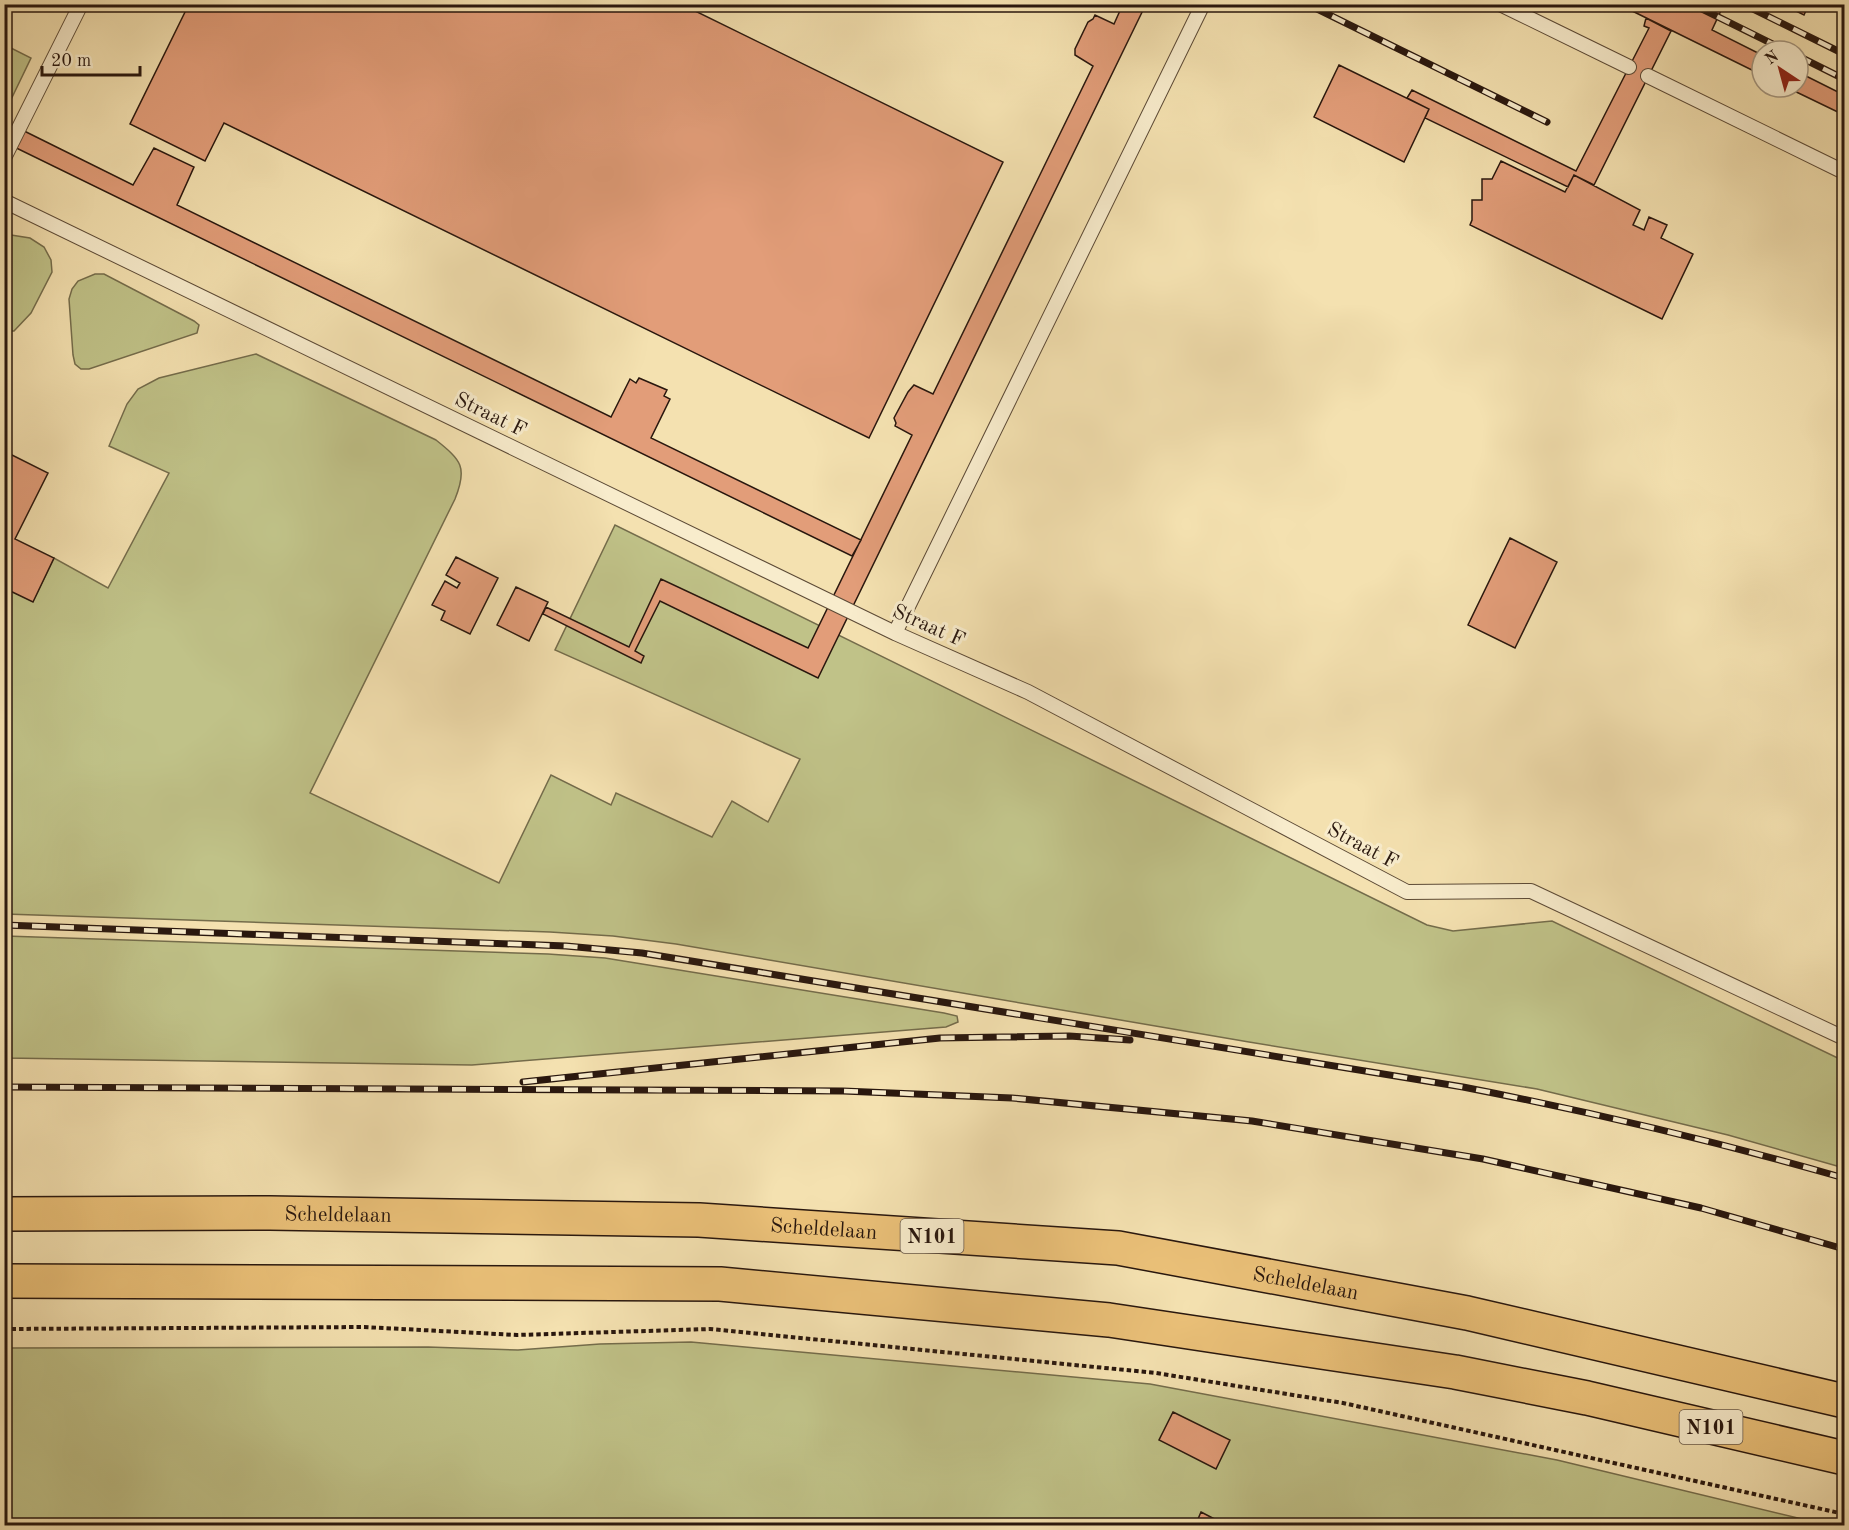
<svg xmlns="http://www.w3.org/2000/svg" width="1849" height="1530" font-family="'Old Standard TT',serif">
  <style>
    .green { fill: #c0c288; stroke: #746c4b; stroke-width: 1.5 }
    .building { fill: #e29d79; stroke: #29170e; stroke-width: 1.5 }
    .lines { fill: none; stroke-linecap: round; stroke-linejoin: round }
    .service-casing { stroke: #5c4a36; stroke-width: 16 }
    .primary-casing { stroke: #29170e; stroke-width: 36 }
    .path { stroke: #29170e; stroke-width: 4; stroke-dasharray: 4.5 3; stroke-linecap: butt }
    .service { stroke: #f8eccc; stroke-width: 14 }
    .primary { stroke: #eac078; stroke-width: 33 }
    .rail-casing { stroke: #29170e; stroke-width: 7 }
    .rail { stroke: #f8eccc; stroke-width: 4.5; stroke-dasharray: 14; stroke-linecap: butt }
    .labels { text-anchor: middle; stroke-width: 6; stroke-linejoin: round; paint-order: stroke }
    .shield { fill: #f8eccc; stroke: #675747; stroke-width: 1.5 }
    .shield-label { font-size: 20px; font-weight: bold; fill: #29170e }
    .street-label { font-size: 21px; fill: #29170e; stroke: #f8eccc }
  </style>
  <rect width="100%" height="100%" fill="#f4e1b0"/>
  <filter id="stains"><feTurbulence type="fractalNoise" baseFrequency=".00333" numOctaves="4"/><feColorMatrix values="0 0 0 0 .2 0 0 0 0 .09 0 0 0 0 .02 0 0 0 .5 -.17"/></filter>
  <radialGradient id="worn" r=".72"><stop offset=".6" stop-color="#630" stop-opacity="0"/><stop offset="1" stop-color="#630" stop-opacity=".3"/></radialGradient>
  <path class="green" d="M5,45l26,13 -26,54z
    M11,235l19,3 14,9 7,13 1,12 -21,41 -17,18h-9v-95z
    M95,274h9l90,47 5,4 -2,8 -108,36h-8l-6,-5 -2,-9 -4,-56 3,-10 6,-8z
    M256,354l180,86c25,20 32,27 19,59l-145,294 189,90 52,-108 60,30 5,-12 96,44 20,-36 36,21 32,-63 -245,-109 60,-125 812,400 26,6 99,-10 292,140v107l-116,-33 -191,-46 -288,-47 -573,-98 -63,-8 -63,-4 -545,-18 -1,-326 29,13 21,-43 54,30 61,-115 -60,-27 18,-42 11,-15 21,-11z
    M5,936l543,18 57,4 339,55 13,3 1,6 -12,5 -474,38 -467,-7z
    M691,1342l459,42 407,76 270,65h-1822l-1,-177 424,-1 90,3 82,-6z"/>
  <path class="building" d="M189,4h492l322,158 -134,276 -645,-315 -19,38 -75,-37z
    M1123,4h23l-328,674 -158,-77 -25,50 9,5 -3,7 -98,-49 3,-7 83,40 32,-68 147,69 104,-213 -17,-9 1,-3 -2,-5 14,-26 6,-7 19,9 160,-328 -18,-11v-6l13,-27 5,-3 2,-4 19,9z
    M1618,4h106l-12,26 50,25v20z
    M1782,4h27l-5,11z
    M1646,18l25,13 -77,154 -20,-10 -6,12 -143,-69 4,-9 -22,-11 5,-8 164,81 73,-143 -5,-2z
    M1339,65l90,44 -25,53 -90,-45z
    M1798,72l46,23v20l-58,-28h12z
    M4,121l129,64 21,-37 40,19 -17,38 434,212 19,-38 6,4 3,-5 28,12 -3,6 6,3 -19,39 210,102 -9,16 -848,-414z
    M1501,161l64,31 9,-17 66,35 -7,15 11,5 5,-13 18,8 -6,13 32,16 -31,65 -192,-94 2,-5v-20h10v-21h10z
    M4,451l44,22 -33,66 39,19 -21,44 -29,-14v-34l7,-14 -7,-3z
    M1510,538l47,24 -42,86 -47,-23z
    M456,557l42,21 -28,56 -29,-14 4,-9 -13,-6 13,-24 12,7 3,-5 -14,-8z
    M516,587l32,15 -19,39 -32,-16z
    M1173,1412l57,28 -14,29 -57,-29z
    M1201,1512l27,14h-33z"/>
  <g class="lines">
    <defs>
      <path id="service" d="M1500,4l129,63
        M1648,76l196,96
        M4,158l77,-154
        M4,201l891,432 133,59 379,200 124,-1 313,147
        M895,633l308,-629"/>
      <g id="primary">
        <path id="s1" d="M4,1214l266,-1 429,7 419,28 349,65 377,88"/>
        <path d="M4,1281l716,3 389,36 346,52 132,26 257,60"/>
      </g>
    </defs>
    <use href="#service" class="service-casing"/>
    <use href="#primary" class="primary-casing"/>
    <path class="path" d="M4,1329l360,-2 153,8 193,-6 446,44 187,30 501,111"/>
    <use href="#service" class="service"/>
    <use href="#primary" class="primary"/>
    <defs>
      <path id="rail" d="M1307,4l240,118
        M1692,4l95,47
        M1743,4l101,50
        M1798,56l46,23
        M4,925l562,21 76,7 821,134c128,25 256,55 381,91
        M523,1082l417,-44 129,-2 61,4
        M4,1087l839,4 169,7 240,23 231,38 218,49 143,41"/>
    </defs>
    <use href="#rail" class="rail-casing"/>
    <use href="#rail" class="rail"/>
  </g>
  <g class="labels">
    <g class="shield">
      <rect x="900.5" y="1219" width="63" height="34" rx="4.5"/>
      <rect x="1679.5" y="1410" width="63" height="34" rx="4.5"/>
    </g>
    <g class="shield-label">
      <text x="932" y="1243">N101</text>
      <text x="1711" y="1434">N101</text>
    </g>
    <g class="street-label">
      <text transform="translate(491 414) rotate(26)" y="7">Straat F</text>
      <text transform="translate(929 625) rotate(24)" y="7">Straat F</text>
      <text transform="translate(1363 845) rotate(28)" y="7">Straat F</text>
      <text dy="7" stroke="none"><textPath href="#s1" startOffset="334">Scheldelaan</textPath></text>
      <text dy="7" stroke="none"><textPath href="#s1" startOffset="820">Scheldelaan</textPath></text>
      <text dy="7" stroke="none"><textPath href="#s1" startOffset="1306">Scheldelaan</textPath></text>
    </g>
  </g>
  <rect width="1849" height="1530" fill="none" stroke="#f4e1b0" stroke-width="24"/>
  <rect x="6" y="6" width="1837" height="1518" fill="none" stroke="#29170e" stroke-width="3"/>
  <rect x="12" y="12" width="1825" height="1506" fill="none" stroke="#29170e" stroke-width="1.5"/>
  <g transform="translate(1780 69) rotate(324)"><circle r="28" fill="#f8eccc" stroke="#a59780" stroke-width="1.5"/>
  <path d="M0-4.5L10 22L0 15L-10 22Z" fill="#8f2418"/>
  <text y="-9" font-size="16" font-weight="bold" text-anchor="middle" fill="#29170e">N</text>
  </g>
  <path d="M42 66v9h98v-9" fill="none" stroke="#29170e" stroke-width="3"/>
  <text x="51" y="66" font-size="18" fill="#29170e" stroke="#f8eccc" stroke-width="4.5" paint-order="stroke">20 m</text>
  <rect width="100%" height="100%" filter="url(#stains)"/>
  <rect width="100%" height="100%" fill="url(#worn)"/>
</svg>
